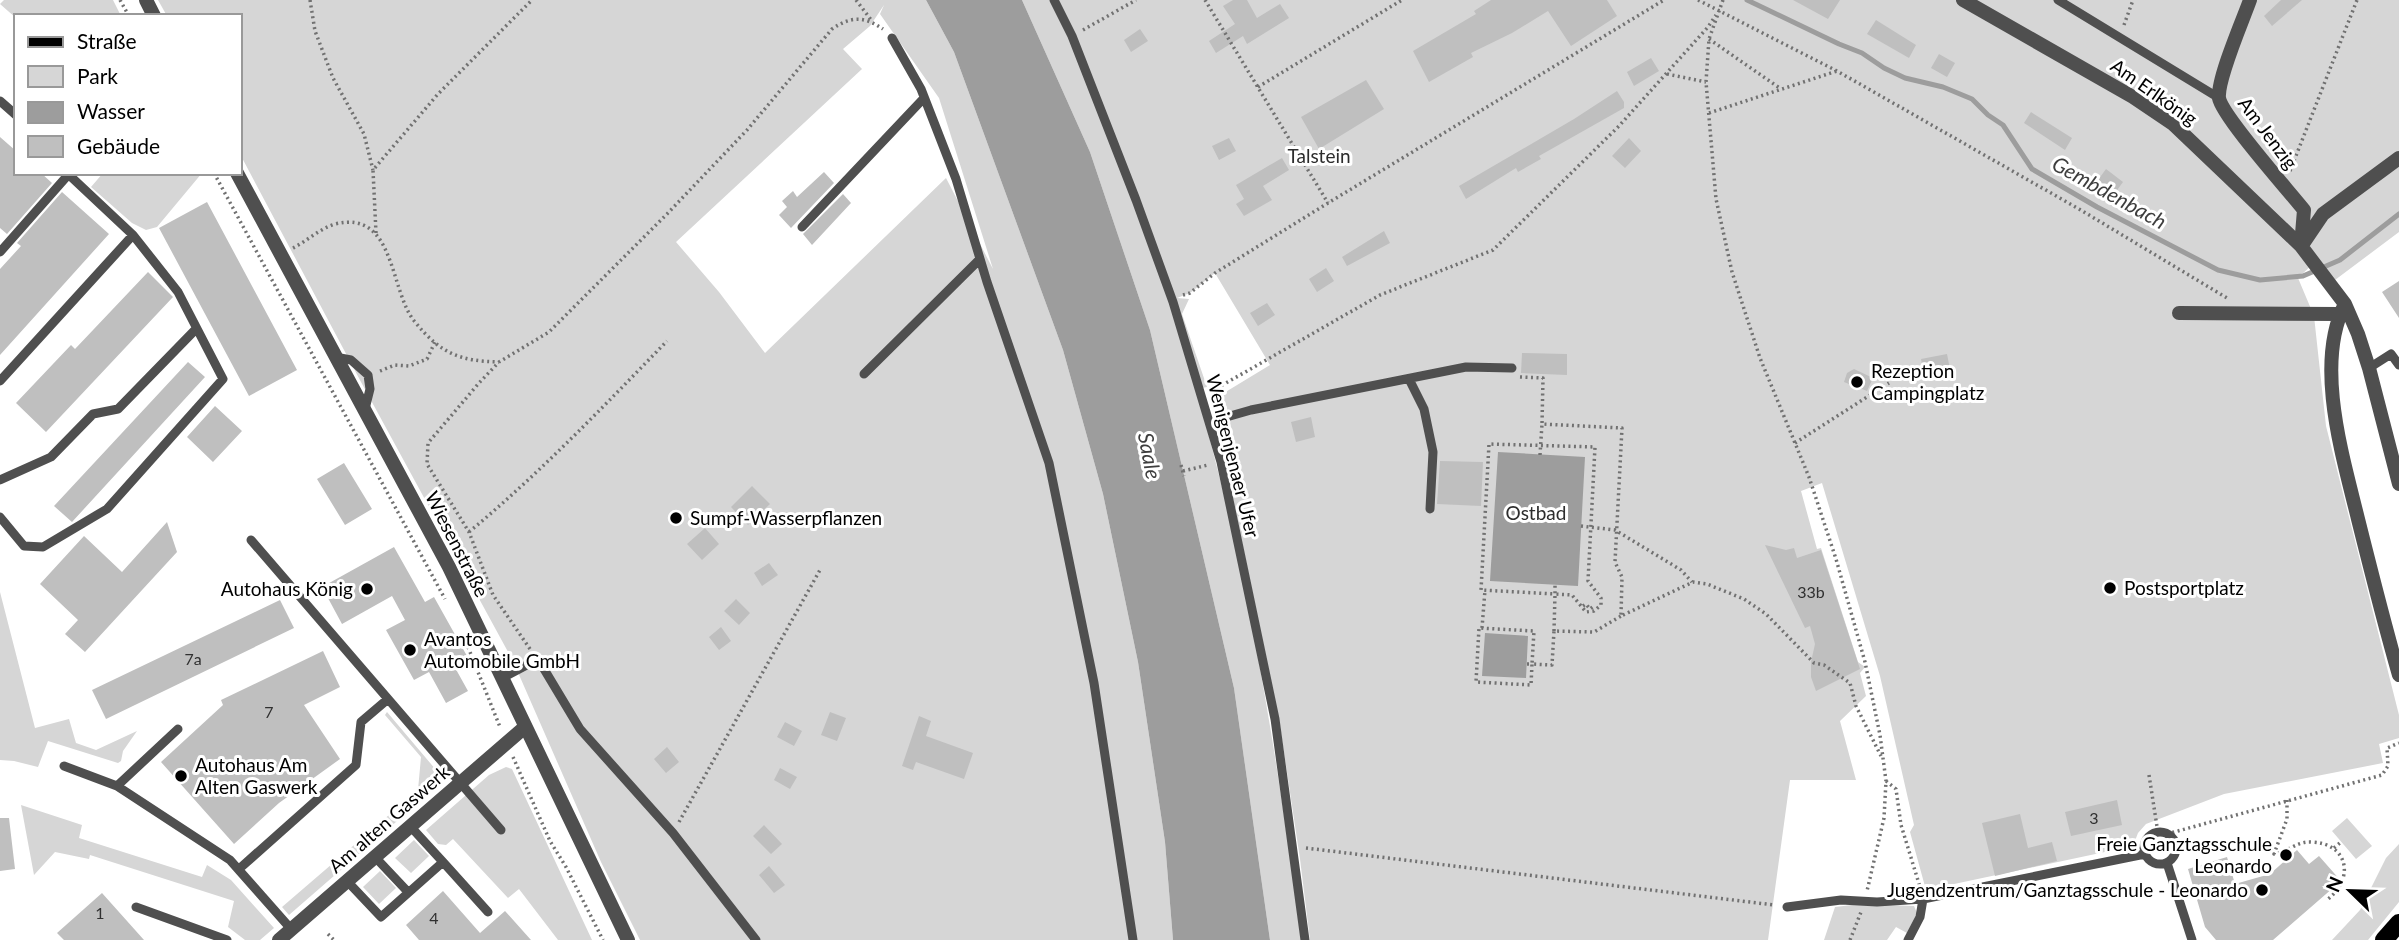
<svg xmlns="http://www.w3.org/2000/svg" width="2399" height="940" font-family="Lato,sans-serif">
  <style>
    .green { fill: #d6d6d6; fill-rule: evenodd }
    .water { fill: #9d9d9d }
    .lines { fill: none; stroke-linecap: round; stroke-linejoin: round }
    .stream { stroke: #9d9d9d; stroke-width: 5 }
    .building { fill: #bfbfbf }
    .path { stroke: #717171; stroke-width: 3.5; stroke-dasharray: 2 3.5; stroke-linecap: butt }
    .service { stroke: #4f4f4f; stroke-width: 9 }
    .minor { stroke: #4f4f4f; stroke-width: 14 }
    .tertiary { stroke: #4f4f4f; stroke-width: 14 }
    .primary { stroke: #000; stroke-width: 18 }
    .poi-dot { fill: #000; stroke: #fff; stroke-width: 2.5 }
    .labels { text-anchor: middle; stroke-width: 6; stroke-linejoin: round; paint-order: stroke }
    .number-label { font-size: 16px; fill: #303030 }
    .street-label { font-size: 19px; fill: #000; stroke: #fff }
    .park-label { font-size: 19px; fill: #2d2d2d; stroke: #fff }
    .poi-label { font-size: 19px; fill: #000; stroke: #fff; text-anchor: start }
    .water-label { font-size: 21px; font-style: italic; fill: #3e3e3e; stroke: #fff }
  </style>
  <rect width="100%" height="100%" fill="#fff"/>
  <path class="green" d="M4,0h109l8,16h-105v2l-16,-14z
    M158,0h768l28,52 109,298 40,144 35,168 27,180 8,98h-533l-39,-78 -88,-201 -152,-279 -121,-228v-138h-73zM884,5l-4,9 59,84 54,171 -47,-91 -181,175 -46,-61 -43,-50 186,-173 -19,-20 27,-23z
    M1022,0h1377v232l-68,51 -16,-21 -17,16 16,38 12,110 73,289v23l-20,6 4,19 -159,31 -78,30 -8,9 -5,13 -207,44 -16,-58 4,-7 -34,-149 -58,-193 -21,8 16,58 4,-1 37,114 7,5 -5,6 6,23 -26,25 16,59h-66l-22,160h-458l-10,-81 -21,-140 -54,-258 -3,-21 7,-15 -11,-12 -4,-14 56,-34 -55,-92 -25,20 -13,5 12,1 -7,15 25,73 -11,2c52,181 81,365 105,551h-31l-36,-252 -84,-358 -60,-178z
    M103,173h99l-45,54 -11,3 -14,-7 -41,-36z
    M0,592l35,136 34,-9 7,24 20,7 41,-19 -14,20 -2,10 -3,2 -70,-22 -10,26 -24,-6 -14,-1z
    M387,712l55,65v5l-153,133 -7,-8 136,-117 3,-33 -36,-42z
    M506,767l6,2 80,171h-34l-39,-51 -11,9 -55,-59 -7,6 -8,-1 -12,-14 63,-55z
    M21,805l61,20 -3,13 123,39 5,-12 24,15 43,48 -14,12h-15l-17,-13 6,-26 -144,-46 -1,4 -34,-7 -21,23z
    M2347,818l25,28 -16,13 -24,-28z
    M414,840l15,16 -18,17 -16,-15z
    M2399,844v58l-31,38h-36l28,-30 26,-52z
    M380,871l16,17 -17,16 -16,-17z
    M1860,904l54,2 3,7 -10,20 -11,-6 -9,13h-63l11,-33z"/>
  <path class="water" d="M926,0h96l68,152 60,178 84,358 36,252h-97l-8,-98 -27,-180 -35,-168 -40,-144 -109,-298z
    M1498,452l87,5 -7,129 -88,-5z
    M1485,633l43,3 -2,42 -44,-2z"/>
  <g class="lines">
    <path class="stream" d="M1747,0l92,44 23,9 22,15 21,10 38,9 29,12 16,16 15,10 29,44 65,38 121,63 42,10 43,-4 37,-16 59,-46"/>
  </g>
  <path class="building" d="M1233,0h14l10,18 23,-14 9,14 -42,26 -4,-8 -27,17 -7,-12 26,-17 -12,-18z
    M1491,0h116l10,16 -46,30 -23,-35 -36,22 -41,20 2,4 -44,25 -16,-31 63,-37 -2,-3z
    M1793,0h47l-12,19z
    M2281,0h21l-30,26 -8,-10z
    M1876,20l40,25 -7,13 -42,-24z
    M1140,29l8,12 -17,11 -7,-12z
    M1939,54l16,9 -8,14 -16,-9z
    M1651,58l8,13 -25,15 -7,-14z
    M1366,80l18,29 -65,40 -18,-32z
    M1617,91l7,11v6l-85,48 2,3 -23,13 -2,-4 -50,31 -7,-13 115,-67z
    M2031,112l41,26 -7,12 -41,-27z
    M0,137l16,14v22h25l11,10 -45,51 -7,-6z
    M1229,138l7,13 -17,9 -7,-14z
    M1629,138l12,13 -16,17 -13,-12z
    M1282,158l7,12 -26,16 9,14 -28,16 -8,-12 8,-5 -8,-14z
    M2106,169l17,13 -8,11 -17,-13z
    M824,172l10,11 -43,45 -12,-13 8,-8 -5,-6 11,-10 4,6z
    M62,192l47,42 -109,121v-86l21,-23 -4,-3z
    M843,194l8,9 -39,42 -9,-11z
    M207,202l90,168 -48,26 -90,-168z
    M1384,231l6,12 -43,23 -5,-9z
    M1326,268l8,13 -17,11 -8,-13z
    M148,272l25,25 -127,135 -30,-29 55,-58 4,4z
    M2399,281v37l-17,-26z
    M1267,303l8,12 -17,11 -8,-13z
    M1522,353l45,1v21l-46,-2z
    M1947,354l3,15 -26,6 -3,-16z
    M188,362l17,15 -133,145 -18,-16z
    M1854,369l19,9 -6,13 -23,-9 3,-9z
    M215,406l27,25 -29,31 -26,-25z
    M1311,417l4,20 -19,5 -5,-20z
    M1440,461l43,1 -2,44 -44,-2z
    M344,463l28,46 -27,16 -28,-46z
    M752,486l18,18 -22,21 -17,-18z
    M167,522l10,30 -92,100 -20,-18 13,-14 -38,-36 44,-48 38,36z
    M705,528l14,16 -17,16 -15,-16z
    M1765,545l21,5 8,-2 3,10 24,-8 39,119 -44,22 -5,-14v-15l4,-18 -5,-18 -5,2z
    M394,547l31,55 9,-5 33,59 -14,8 15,27 -22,12 -17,-31 -15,8 -28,-50 19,-10 -13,-24 -50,28 -20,-37z
    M769,563l9,12 -16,11 -8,-13z
    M736,599l14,14 -11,12 -15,-14z
    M280,600l14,28 -188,91 -14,-29z
    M721,627l10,14 -12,9 -10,-13z
    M323,651l17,36 -36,18 36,54 -61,44 -45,41 -73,-82 62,-57 -2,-5z
    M830,712l16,6 -9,23 -16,-6z
    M919,716l12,5 -5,15 47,17 -9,26 -48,-17 -3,8 -11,-4z
    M785,722l17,9 -8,15 -17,-9z
    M667,747l12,15 -13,11 -12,-14z
    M780,768l17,9 -7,12 -16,-9z
    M2117,800l5,25 -51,11 -6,-24z
    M2020,814l8,34 24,-6 5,19 -62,15 -13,-53z
    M0,818h9l6,51 -15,2z
    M764,825l18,19 -11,10 -18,-18z
    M2297,850l12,14 10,-8 22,25 -68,59h-57l-11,-13 -17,-58 39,-12 8,27 35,-10z
    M769,866l16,19 -11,8 -15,-18z
    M443,891l37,42 25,-22 26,29h-112l-13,-15z
    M102,893l42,47h-80l-7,-7z"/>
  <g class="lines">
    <path class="path" d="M120,0l9,16
      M310,0l5,31 18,47 31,56 9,36
      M856,0l16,21
      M1205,0l123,203
      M1698,0l139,71 242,138 148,89
      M1723,0l-14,39 -3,43 10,117 16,73 28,86 49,119 27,82 29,103 15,73 6,46 -2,37 -17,73
      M2124,25l9,-25
      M1083,30l53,-30
      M1709,39l72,50
      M1667,74l39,8
      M1258,87l144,-87
      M1709,113l128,-42
      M2290,171l67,-171
      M214,173l231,426
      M376,233l-3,-63 65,-76 94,-94
      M293,248c14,-7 26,-19 42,-24 61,-15 54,67 80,98 26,32 45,39 84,40
      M1183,295l7,-2 25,-20 113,-70 336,-203
      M380,371l15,-6 14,1 18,-7 8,-17
      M1520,377l23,1 -1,46 80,4 -7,134 7,15 -1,39 72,-34 14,2 37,15 22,15 48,49 10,2 26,18 6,23 25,50
      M1212,391l168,-96 113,-45 126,-124 89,-99 8,-12
      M1795,443l94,-60
      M1540,455l2,-31
      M1181,465l3,11
      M1183,471l25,-6
      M1581,526l34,4 66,40 11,12
      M469,532c71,-59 134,-125 198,-191
      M1583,606l3,-2 4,5 4,-3
      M1482,628l3,-38
      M1554,631l1,-37 17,1 14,17 8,-1 7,-6v-7l-13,-17 7,-134 -106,-3 -8,146 74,4v-9
      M468,647l32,80
      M530,649l-37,-54 -24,-63 -42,-68 1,-21 51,-60 20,-21 50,-30 118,-118 80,-84 85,-101c19,-13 32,-13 51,0
      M1527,664h5l-1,21 -55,-3 3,-54 55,3 -2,33 20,1 2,-34 40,1 27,-16
      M513,757l37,84 16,26 37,73
      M2149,775l9,58
      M1886,781l10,8 5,36 19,62
      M2287,800v19l-13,35c14,-2 23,-13 37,-12 37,1 44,36 17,57
      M679,822l141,-252
      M2167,834l215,-59 6,-9 -1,-18 12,-5
      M1306,848l468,57
      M2334,848l7,-6
      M328,934l6,6
      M1850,940l11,-28"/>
    <path class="service" d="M1054,0l18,36 64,164 37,102 48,160 54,257 30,221
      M2058,0l161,98
      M892,38l29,51 35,90 31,103 62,181 45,220 39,257
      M0,101l16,14
      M67,173l66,62
      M802,227l122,-129
      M0,252l68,-77
      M335,357l16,3 17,15 2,14 -5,20
      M2369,368l22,-14 8,11
      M864,374l116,-115
      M1409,379l15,30 9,43 -3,57
      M0,381l133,-146 45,57 45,87 -116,130 -64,38 -19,-1 -24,-29
      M1223,418l28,-8 215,-43 46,1
      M0,480l51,-23 42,-43 25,-5 78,-80
      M251,540l250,290
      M502,678l36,-19 42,70 93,104 83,107
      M178,729l-61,57 113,74 61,69
      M64,766l53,20
      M2144 848a16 16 0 1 1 32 0a16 16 0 1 1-32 0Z
      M375,857l33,35
      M443,862l45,50
      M2167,863l25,77
      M239,869l117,-104 5,-43 27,-23
      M347,881l34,36 62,-55 -33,-36
      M136,907l91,33
      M1787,907l54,-7 36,2 46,-3 222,-45
      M1908,940l12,-23 3,-18"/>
    <path class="minor" d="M1963,0l170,97 40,27 128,122 44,58 13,30 11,34 30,116
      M2250,0c-7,20 -33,79 -31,98 3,18 70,93 85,112l-3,36
      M2302,245l21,-31 76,-56
      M2345,304c-31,60 -2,153 13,215 13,52 26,104 41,156
      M2179,313l161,1
      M279,940l246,-213"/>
    <path class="tertiary" d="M146,0l8,16
      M237,173l212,394 179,373"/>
    <path class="primary" d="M2384,940l15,-17"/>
  </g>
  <g class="poi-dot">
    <circle cx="1857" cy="382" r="7"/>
    <circle cx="676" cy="518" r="7"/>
    <circle cx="2110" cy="588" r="7"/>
    <circle cx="367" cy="589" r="7"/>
    <circle cx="410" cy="650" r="7"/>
    <circle cx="181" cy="776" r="7"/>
    <circle cx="2286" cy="855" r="7"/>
    <circle cx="2262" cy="890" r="7"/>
  </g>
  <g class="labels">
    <g class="number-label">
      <text x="1811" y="598">33b</text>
      <text x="193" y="665">7a</text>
      <text x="269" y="718">7</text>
      <text x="2094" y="824">3</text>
      <text x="100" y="919">1</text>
      <text x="434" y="924">4</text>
    </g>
    <g class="street-label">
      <text transform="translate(2154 92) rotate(35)" y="7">Am Erlkönig</text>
      <text transform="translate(2268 133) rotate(53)" y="7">Am Jenzig</text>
      <text transform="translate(1233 456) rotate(76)" y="7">Wenigenjenaer Ufer</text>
      <text transform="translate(457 544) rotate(63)" y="7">Wiesenstraße</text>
      <text transform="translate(389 819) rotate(-41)" y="7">Am alten Gaswerk</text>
    </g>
    <g class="park-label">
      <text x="1319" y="163">Talstein</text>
      <text x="1536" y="520">Ostbad</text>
    </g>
    <g class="poi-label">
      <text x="1871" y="378">Rezeption<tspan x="1871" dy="22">Campingplatz</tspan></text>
      <text x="690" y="525">Sumpf-Wasserpflanzen</text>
      <text x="2124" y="595">Postsportplatz</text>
      <text x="353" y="596" text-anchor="end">Autohaus König</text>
      <text x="424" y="646">Avantos<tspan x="424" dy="22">Automobile GmbH</tspan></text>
      <text x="195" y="772">Autohaus Am<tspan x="195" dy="22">Alten Gaswerk</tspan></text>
      <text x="2272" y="851" text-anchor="end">Freie Ganztagsschule<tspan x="2272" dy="22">Leonardo</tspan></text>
      <text x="2248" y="897" text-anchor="end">Jugendzentrum/Ganztagsschule - Leonardo</text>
    </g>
    <g class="water-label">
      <text transform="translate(2109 193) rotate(29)" y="7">Gembdenbach</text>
      <text transform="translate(1149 456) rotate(79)" y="7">Saale</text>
    </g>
  </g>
  <rect x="14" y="14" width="228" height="161" fill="#ffffff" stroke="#999999" stroke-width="2"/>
  <rect x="28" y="37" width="35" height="10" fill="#000000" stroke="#999999" stroke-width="2"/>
  <text x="77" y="49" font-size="21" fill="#000000">Straße</text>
  <rect x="28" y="66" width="35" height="21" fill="#d6d6d6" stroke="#999999" stroke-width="2"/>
  <text x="77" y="84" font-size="21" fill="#000000">Park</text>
  <rect x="28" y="102" width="35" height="21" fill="#9d9d9d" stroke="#999999" stroke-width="2"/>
  <text x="77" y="119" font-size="21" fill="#000000">Wasser</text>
  <rect x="28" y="136" width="35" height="21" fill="#bfbfbf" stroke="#999999" stroke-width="2"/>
  <text x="77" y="154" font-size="21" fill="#000000">Gebäude</text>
  <g transform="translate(2350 891) rotate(293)" stroke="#ffffff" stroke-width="5" paint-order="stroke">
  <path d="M0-5L12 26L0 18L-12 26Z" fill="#000000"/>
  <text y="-10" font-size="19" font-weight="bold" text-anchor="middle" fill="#000000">N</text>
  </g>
</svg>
